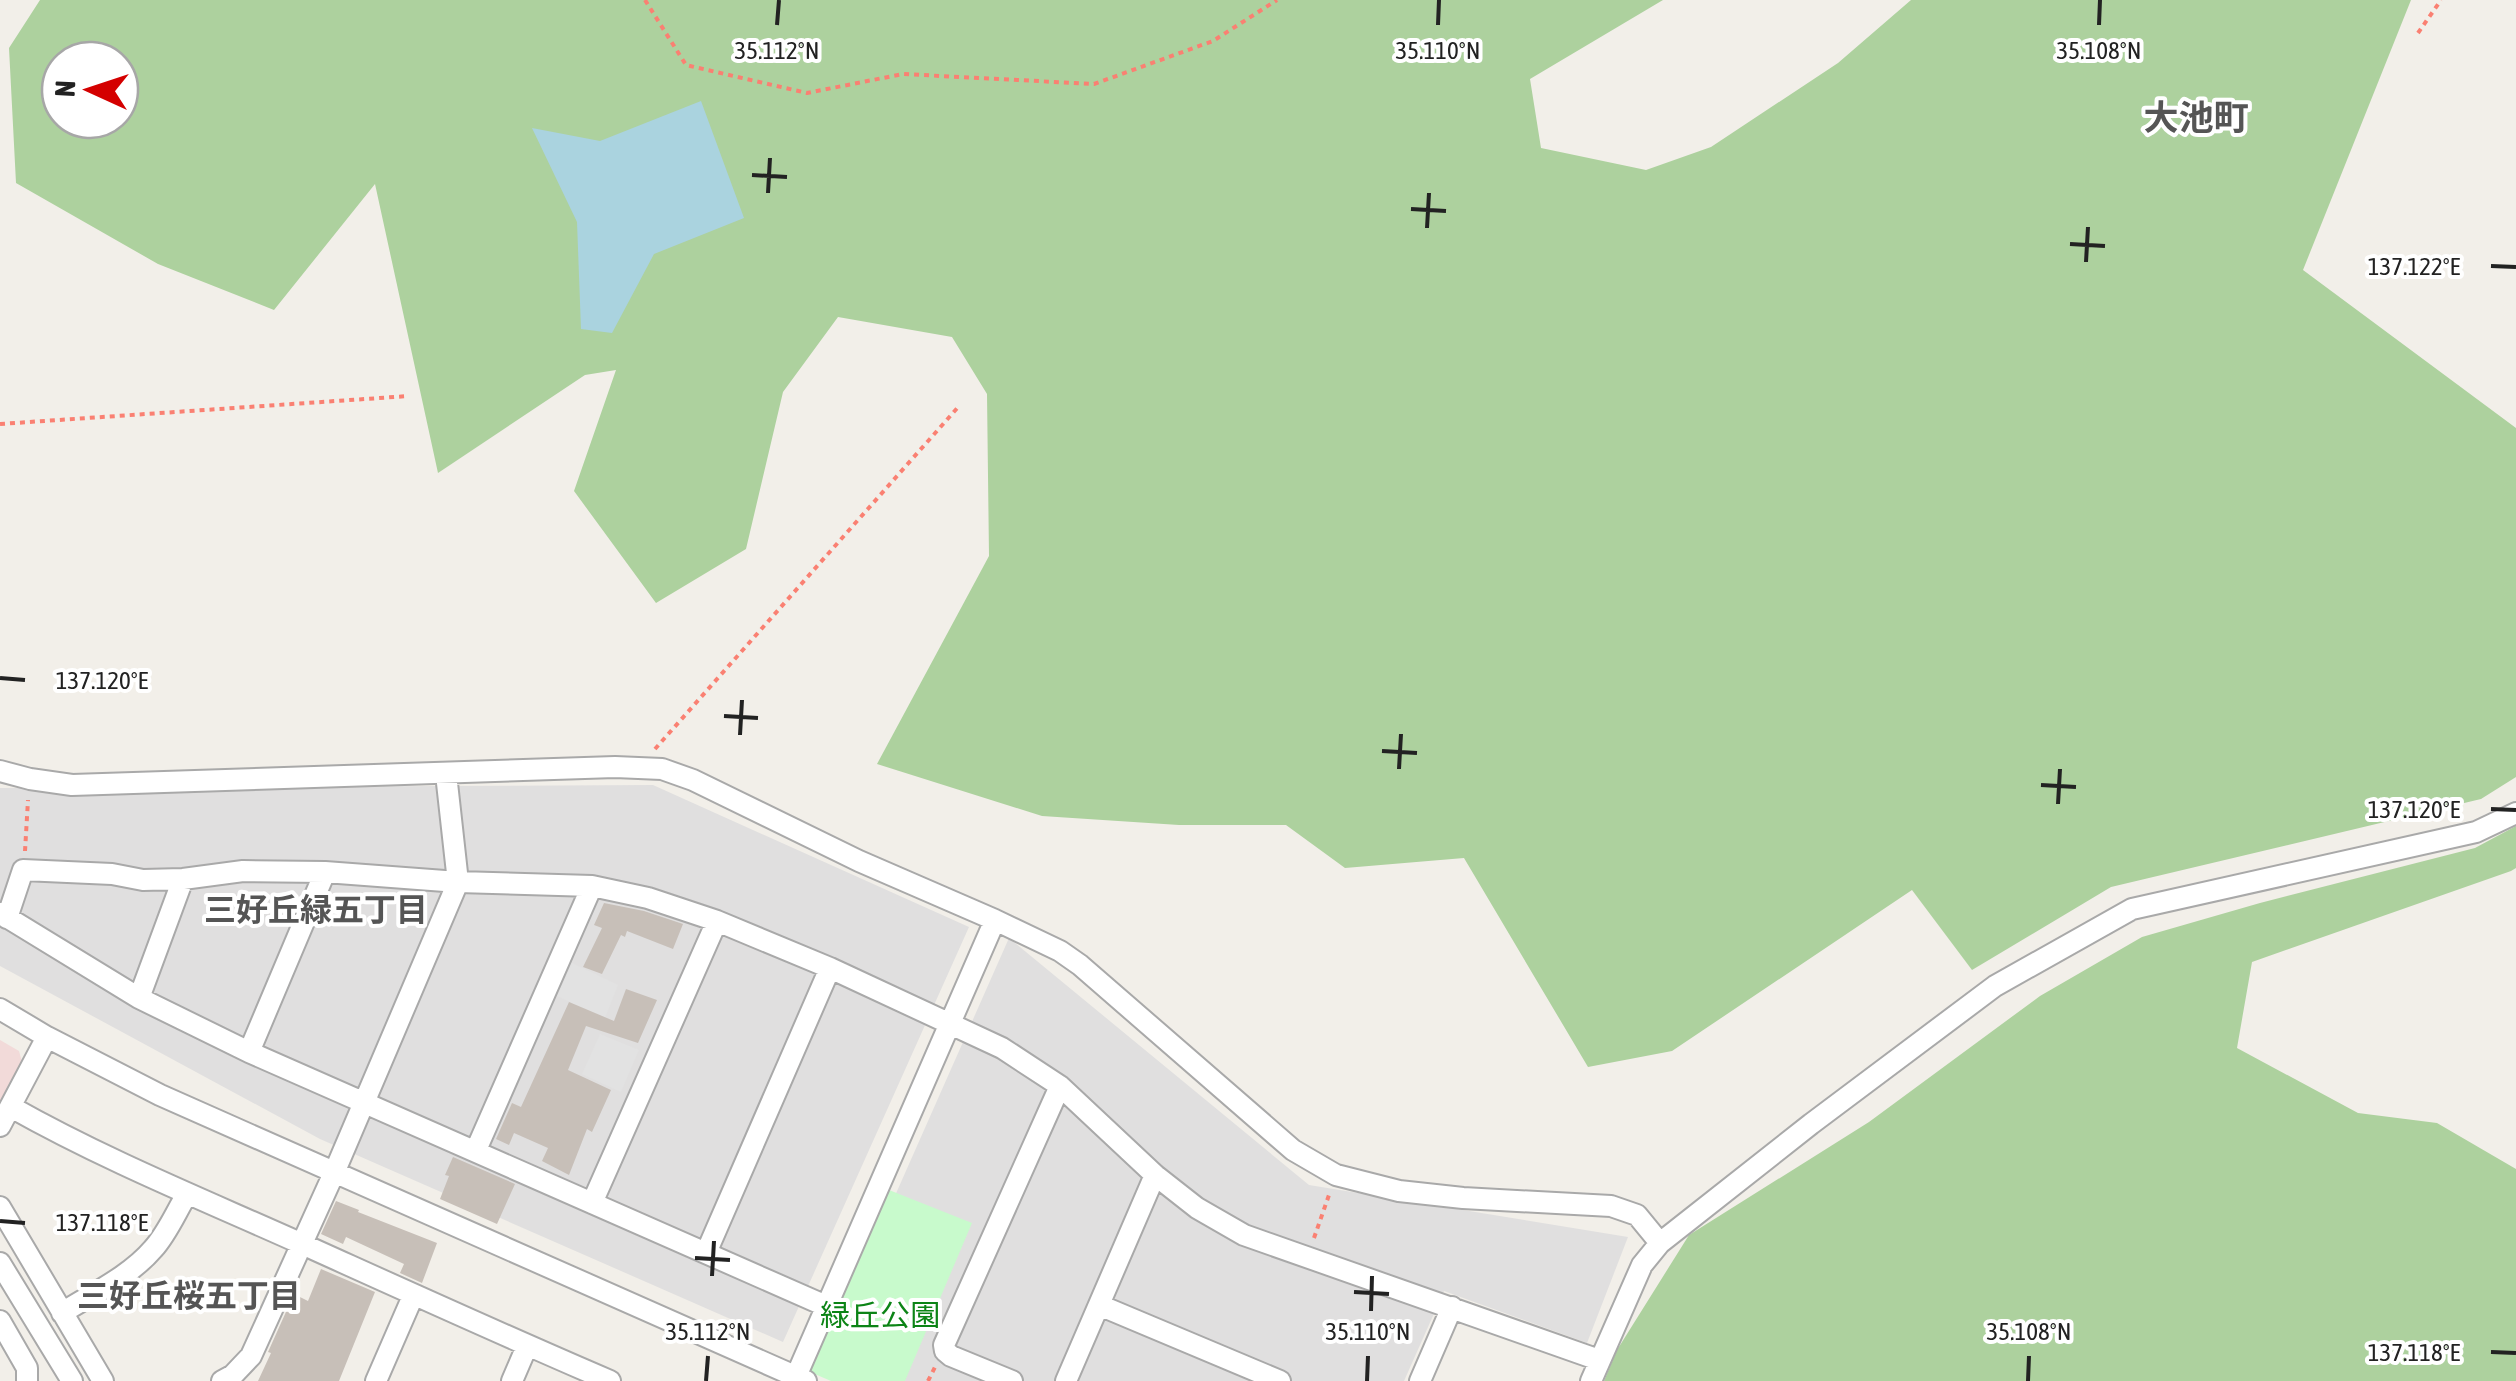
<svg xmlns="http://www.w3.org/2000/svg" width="2516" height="1381" font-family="'Asap Condensed','Noto Sans JP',sans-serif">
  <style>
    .residential { fill: #e0dfdf }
    .commercial { fill: #f2dad9 }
    .forest { fill: #add19e; fill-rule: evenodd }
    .park { fill: #c8facc }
    .parking { fill: #e2e2e2 }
    .water { fill: #aad3df }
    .building { fill: #c7bfb8 }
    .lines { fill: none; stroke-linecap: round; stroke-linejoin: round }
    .minor-casing { stroke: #a9a9a9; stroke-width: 24 }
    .path { stroke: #fa8072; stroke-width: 4; stroke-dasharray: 5 5; stroke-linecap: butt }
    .minor { stroke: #fff; stroke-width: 20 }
    .ticks { fill: none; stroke: #222; stroke-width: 4 }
    .labels { text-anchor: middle; stroke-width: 8; stroke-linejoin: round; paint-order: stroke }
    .park-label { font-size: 30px; fill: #0c8416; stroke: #fff }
    .neighbourhood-label { font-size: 32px; font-weight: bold; fill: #555; stroke: #fff }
    .quarter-label { font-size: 35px; font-weight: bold; fill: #555; stroke: #fff }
    .ticks-label { font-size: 25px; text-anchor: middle; fill: #222; stroke: #fff; stroke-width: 8; stroke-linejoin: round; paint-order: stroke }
  </style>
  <rect width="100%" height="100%" fill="#f2efe9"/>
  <path class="residential" d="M653,785l316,142 -186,415 -463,-203 -320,-173v-178z
    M1009,938l300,247 319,52 -41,106 -143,-52 -40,90h-541l-42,-18z"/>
  <path class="commercial" d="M0,1040l19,11 3,11 -22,40z"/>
  <path class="forest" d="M40,0h1623l-133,79 11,69 105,22 65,-23 127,-84 73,-63h500l-108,270 213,158v349l-35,22 -370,88 -139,83 -60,-80 -240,161 -84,16 -124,-209 -119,10 -59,-43h-107l-137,-9 -165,-52 112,-208 -2,-162 -35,-57 -114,-20 -55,75 -37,157 -90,54 -82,-112 42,-121 -31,5 -147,98 -63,-289 -101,126 -116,-46 -142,-81 -7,-135zM60,60h60v60h-60z
    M2516,826v42l-5,3 -259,91 -15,86 121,65 79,10 79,46v212h-912l13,-31 72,-115 180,-113 171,-126 102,-59 118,-34 215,-55z"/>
  <path class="park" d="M884,1188l88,35 -67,158h-74l-28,-12z"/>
  <path class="parking" d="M572,963l46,22 -13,33 -48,-22z
    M600,1034l39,16 -18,42 -39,-18z"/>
  <path class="water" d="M701,101l43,117 -90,36 -42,79 -31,-4 -4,-107 -45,-94 68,13z"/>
  <path class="building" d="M604,903l40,8 39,13 -10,25 -46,-18 -2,6 -4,-2 -19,39 -19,-7 19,-39 -8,-3z
    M626,989l31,11 -19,43 -52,-17 -18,44 43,20 -19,42 -5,-3 -18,46 -27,-14 6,-13 -34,-15 -5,12 -13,-6 16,-36 9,4 48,-105 45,19z
    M453,1157l62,27 -18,40 -57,-25 9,-23 -4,-1z
    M336,1201l23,9 -1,2 79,31 -15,40 -22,-10 4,-9 -58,-27 -3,7 -22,-10z
    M321,1269l54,23 -36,89h-81l13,-28 -3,-1 26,-58 14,7z"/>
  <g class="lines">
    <defs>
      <path id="minor" d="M0,771l30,8 42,6 543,-18 47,2 31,11 166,81 136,59 65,31 20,14 213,185 43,25 63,16 64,7 148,8 26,9 23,28
        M0,913l139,85 110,54 577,254
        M7,918l16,-48 89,4 31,6 40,-1 60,-8 82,1 133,10 134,4 56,12 69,23 113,47 172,80 58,38 95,89 42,33 47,27 355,125
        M139,998l44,-119
        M0,1009l47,28 113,58 646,286
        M249,1052l76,-180
        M11,1107c94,53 193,93 291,137 102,46 205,93 308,137
        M0,1126l47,-89
        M476,1150l116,-264
        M592,1203l125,-282
        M0,1207l103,174
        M706,1253l124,-285
        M0,1263l72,118
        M1099,1305l181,76
        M62,1313c30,-19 68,-37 91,-64 14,-15 23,-37 34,-55
        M0,1321l27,47v13
        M222,1381l11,-6 18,-19 83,-183 124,-291 -12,-108
        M376,1381l37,-85
        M512,1381l15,-35
        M794,1381l201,-461
        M1012,1381l-61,-25 -6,-5 -1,-6 116,-259
        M1066,1381l89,-206
        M1420,1381l32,-74
        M1591,1381l51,-116 18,-22 151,-119 184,-138 137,-77 344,-77 40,-19"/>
    </defs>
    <use href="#minor" class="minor-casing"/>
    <path class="path" d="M645,0l41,65 121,28 96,-19 191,10 119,-43 64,-41
      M2418,33l23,-33
      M0,424l409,-28
      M655,749l305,-344
      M25,851l3,-51
      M1314,1238l15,-43
      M928,1381l7,-14"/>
    <use href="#minor" class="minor"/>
  </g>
  <path class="ticks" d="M777,25l2,-25M1438,25l1,-25M2099,25l1,-25M752,175l35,2M768,193l2,-35M1411,209l35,2M1427,228l2,-35M2070,244l35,2M2086,262l2,-35M2491,266l25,1M0,678l25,2M724,716l34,2M740,735l2,-35M1382,751l35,2M1399,769l2,-35M2041,785l35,2M2058,804l2,-35M2491,809l25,1M0,1221l25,2M695,1258l35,2M712,1276l2,-35M1354,1292l35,2M1371,1311l1,-35M2491,1352l25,1M706,1381l2,-25M1367,1381l1,-25M2028,1381l1,-25"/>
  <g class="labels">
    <g class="park-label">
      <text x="880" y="1326">緑丘公園</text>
    </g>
    <g class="neighbourhood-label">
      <text x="316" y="921">三好丘緑五丁目</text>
      <text x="189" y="1307">三好丘桜五丁目</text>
    </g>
    <g class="quarter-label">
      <text x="2196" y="130">大池町</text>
    </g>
  </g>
  <g class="ticks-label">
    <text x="777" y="59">35.112°N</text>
    <text x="1438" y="59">35.110°N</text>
    <text x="2099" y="59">35.108°N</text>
    <text x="2414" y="275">137.122°E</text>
    <text x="102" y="689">137.120°E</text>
    <text x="2414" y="818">137.120°E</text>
    <text x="102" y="1231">137.118°E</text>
    <text x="708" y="1340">35.112°N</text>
    <text x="1368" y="1340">35.110°N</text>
    <text x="2029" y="1340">35.108°N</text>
    <text x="2414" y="1361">137.118°E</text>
  </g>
  <g transform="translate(90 90) rotate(273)"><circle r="48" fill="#ffffff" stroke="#a7a7a7" stroke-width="2.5"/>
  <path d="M0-8L18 38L0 25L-18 38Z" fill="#d40000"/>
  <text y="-15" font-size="28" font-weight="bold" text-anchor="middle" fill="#222222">N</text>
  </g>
</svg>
